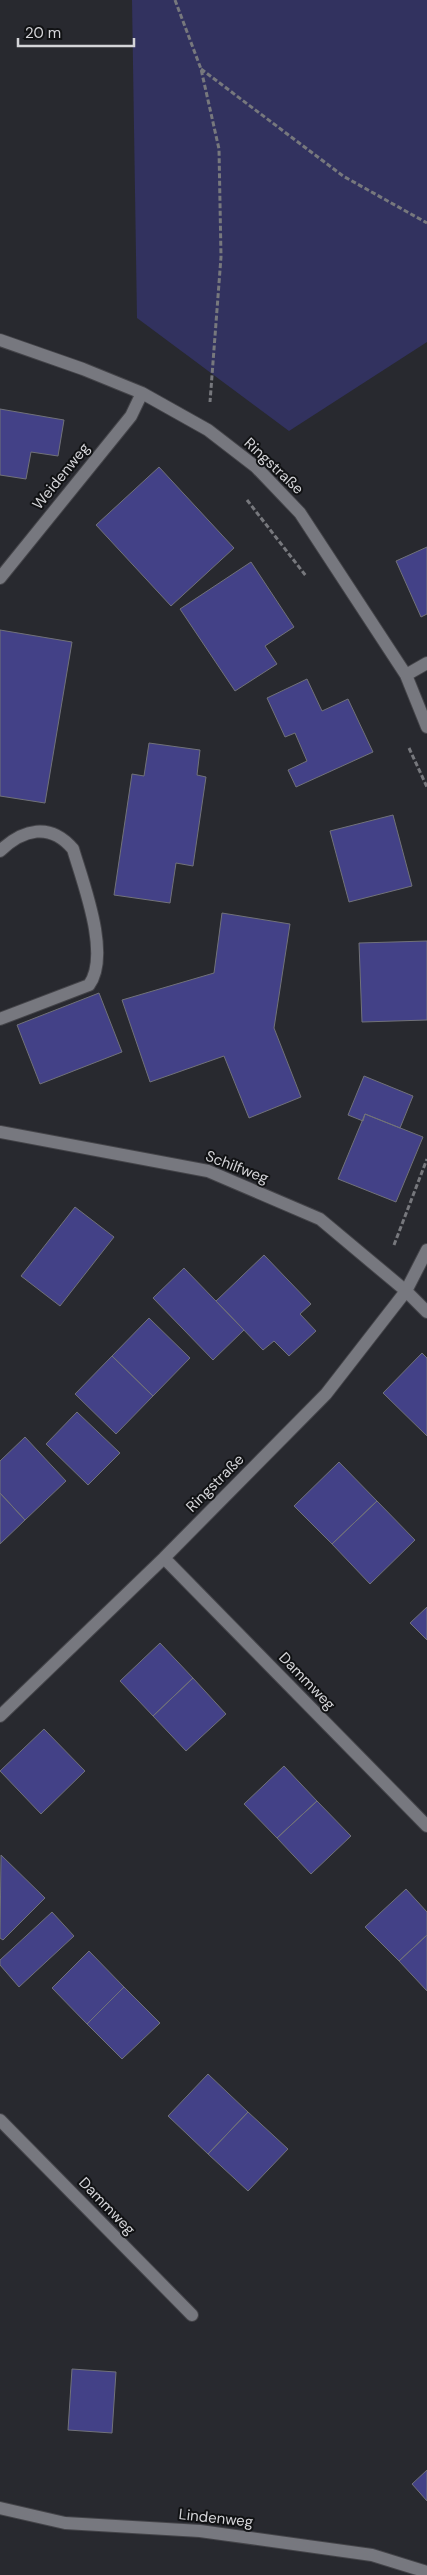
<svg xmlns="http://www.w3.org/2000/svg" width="427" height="2575" font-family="'DM Sans',sans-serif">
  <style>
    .green { fill: #32325f }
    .building { fill: #434187; stroke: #717279 }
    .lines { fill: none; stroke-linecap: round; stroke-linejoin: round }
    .service-casing { stroke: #444449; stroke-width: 14 }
    .minor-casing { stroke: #444449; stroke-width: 14 }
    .path { stroke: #77787d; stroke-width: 3; stroke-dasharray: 5 2.5; stroke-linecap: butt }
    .service { stroke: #77787f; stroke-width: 12 }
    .minor { stroke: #77787f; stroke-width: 12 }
    .labels { text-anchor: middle; stroke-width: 4; stroke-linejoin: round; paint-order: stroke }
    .street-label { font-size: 15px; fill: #d4d4d8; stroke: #111214 }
  </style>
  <rect width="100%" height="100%" fill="#28292f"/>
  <path class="green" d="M132,0h295v342l-138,89 -152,-113z"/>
  <path class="building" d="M0,409l64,11 -6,36 -27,-4 -5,27 -26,-4z
    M159,467l75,81 -63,58 -75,-81z
    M427,547v67l-6,3 -25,-56z
    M251,562l43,65 -29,19 12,18 -42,27 -55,-82z
    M0,630l72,12 -27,161 -45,-7z
    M307,679l15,32 26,-12 25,53 -77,35 -8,-17 19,-9 -12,-28 -10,4 -18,-39z
    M149,743l51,7 -3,25 9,2 -13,89 -17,-3 -6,40 -56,-8 18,-121 12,2z
    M393,815l19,71 -63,16 -19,-71z
    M222,913l68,11 -16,104 27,69 -52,21 -25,-62 -74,26 -28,-82 92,-27z
    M427,941v79l-65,2 -3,-79z
    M99,993l23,59 -82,32 -23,-59z
    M364,1076l49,20 -13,32 -35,-14 -2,7 -15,-6z
    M365,1114l58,23 -27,65 -58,-23z
    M75,1207l39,30 -54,69 -39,-30z
    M264,1255l47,49 -11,10 16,17 -27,25 -15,-15 -11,9 -47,-49z
    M184,1268l60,62 -31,30 -60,-62z
    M149,1318l41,40 -37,38 -41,-40z
    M422,1353l5,5v78l-44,-43z
    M112,1356l41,40 -37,38 -41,-40z
    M77,1412l43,41 -32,32 -42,-41z
    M25,1437l41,44 -41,39 -25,-27v-32z
    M339,1462l38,39 -45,43 -38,-38z
    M0,1493l25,27 -25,24z
    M377,1501l38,39 -45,44 -38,-40z
    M427,1607v33l-17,-17z
    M160,1643l33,35 -40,38 -33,-35z
    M193,1678l33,36 -40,37 -33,-35z
    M44,1729l41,42 -44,43 -41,-43z
    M284,1766l33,35 -40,37 -33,-34z
    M317,1801l34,35 -40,38 -34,-36z
    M1,1855l44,43 -42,42 -3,-2z
    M406,1889l21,23v23l-28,26 -34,-34z
    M52,1912l22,24 -55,51 -19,-22v-5z
    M427,1935v56l-28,-30z
    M89,1951l35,36 -37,37 -35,-36z
    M124,1987l36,36 -38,36 -35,-35z
    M208,2074l40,38 -40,42 -40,-38z
    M248,2112l40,37 -40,42 -40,-37z
    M72,2369l44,3 -4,61 -44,-3z
    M427,2470v31l-15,-17z"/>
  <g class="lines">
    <defs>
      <path id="service" d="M0,851c23,-22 50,-29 73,-2 10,34 38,106 16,136l-89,34"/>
      <path id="minor" d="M0,340l83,29 59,24 66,37 48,37 44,46 106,162 21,52
        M0,578l131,-162 11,-23
        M406,675l21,-12
        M0,1132l208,39 112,48 86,72 21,21
        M164,1558l263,268
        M0,1716l164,-158 162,-164 80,-103 21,-41
        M0,2120l192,195
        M0,2508l65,15 135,8 172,24 55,17"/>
    </defs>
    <use href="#service" class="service-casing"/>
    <use href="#minor" class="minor-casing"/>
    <path class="path" d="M175,0l26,69 18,80 2,108 -11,145
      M201,69l142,107 84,47
      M247,500l59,76
      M409,748l18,39
      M394,1245l33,-86"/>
    <use href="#service" class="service"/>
    <use href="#minor" class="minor"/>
  </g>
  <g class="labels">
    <g class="street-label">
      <text transform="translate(274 466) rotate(43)" y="5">Ringstraße</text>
      <text transform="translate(61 476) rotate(-51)" y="5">Weidenweg</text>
      <text transform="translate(237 1167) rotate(21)" y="5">Schilfweg</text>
      <text transform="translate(215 1483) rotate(-45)" y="5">Ringstraße</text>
      <text transform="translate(307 1681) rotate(46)" y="5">Dammweg</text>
      <text transform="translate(107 2206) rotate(46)" y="5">Dammweg</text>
      <text transform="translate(216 2518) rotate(6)" y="5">Lindenweg</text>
    </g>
  </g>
  <path d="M18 38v8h116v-8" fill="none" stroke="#d4d4d8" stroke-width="2.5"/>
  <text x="25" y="38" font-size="15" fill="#d4d4d8" stroke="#111214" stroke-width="4" paint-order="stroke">20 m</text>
</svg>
